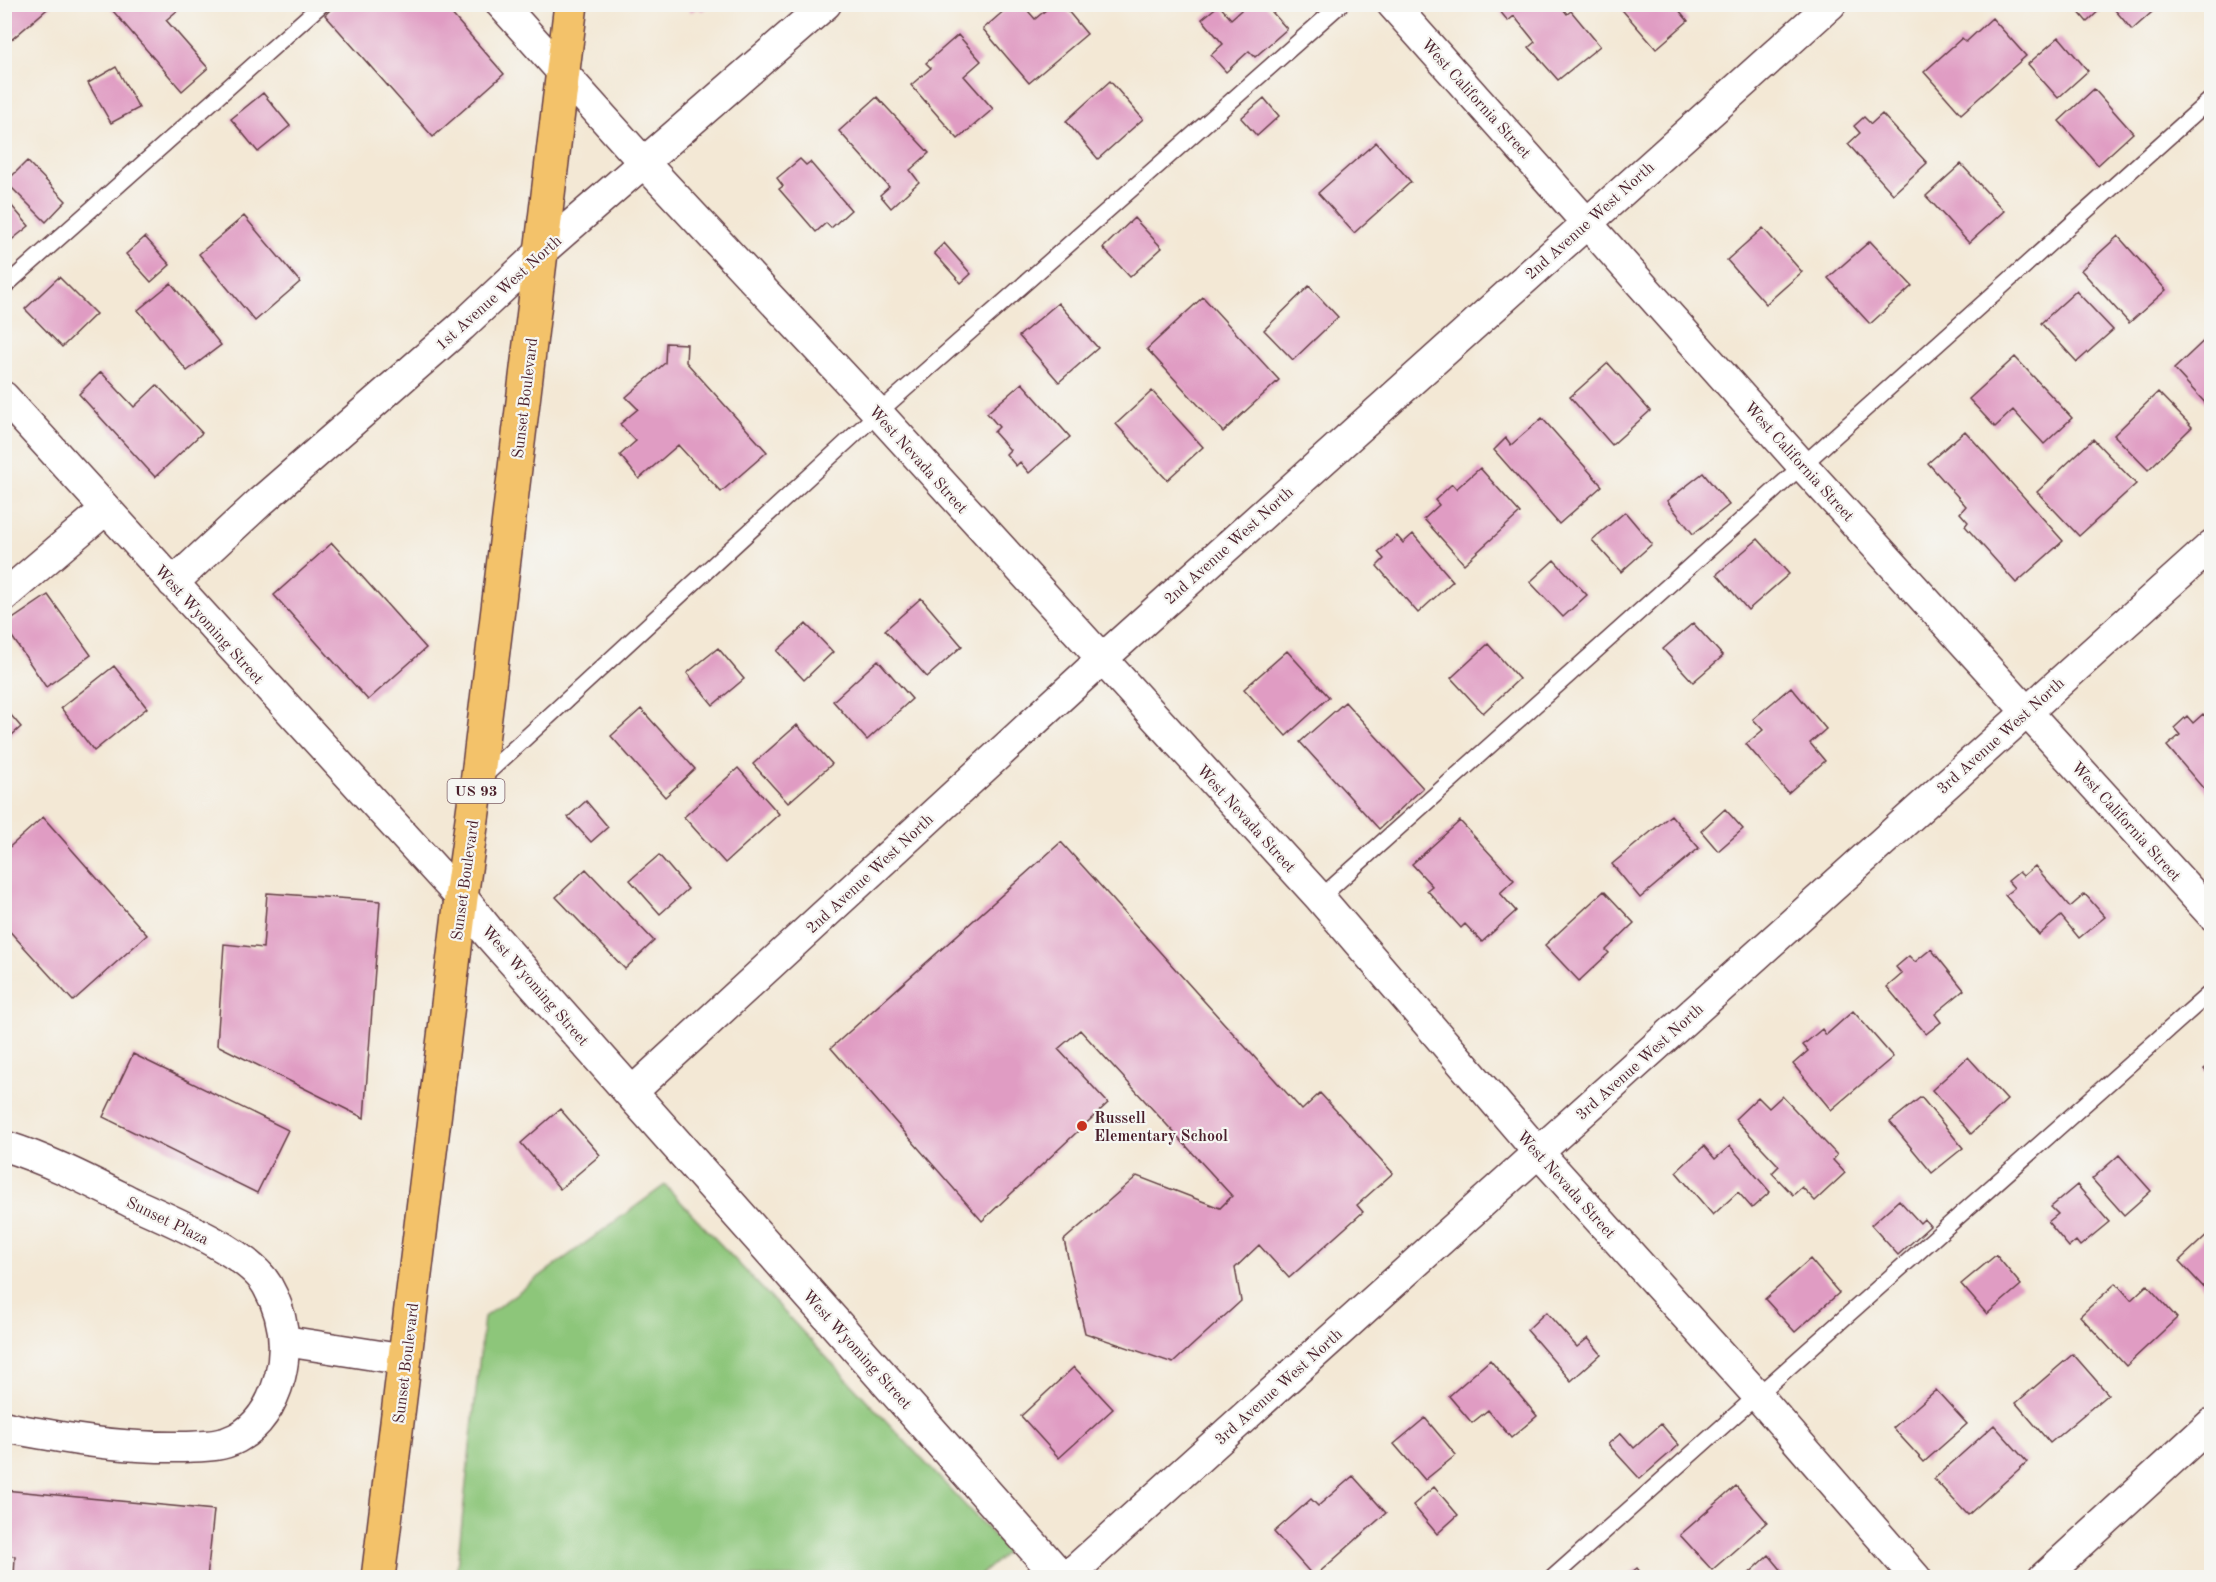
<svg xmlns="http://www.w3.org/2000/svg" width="2216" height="1582" font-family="'Old Standard TT',serif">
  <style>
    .green { fill: #8dc67a; stroke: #6c7252; stroke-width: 1.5 }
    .building { fill: #e09cc3 }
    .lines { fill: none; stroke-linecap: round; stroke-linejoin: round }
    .service-casing { stroke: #633d44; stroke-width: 18 }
    .minor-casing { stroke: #633d44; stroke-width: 33 }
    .tertiary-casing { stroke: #633d44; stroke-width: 36 }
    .primary-casing { stroke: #633d44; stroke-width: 36 }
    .service { stroke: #fff; stroke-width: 15 }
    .minor { stroke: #fff; stroke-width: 30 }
    .tertiary { stroke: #fff; stroke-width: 33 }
    .primary { stroke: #f3c26a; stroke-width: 33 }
    .poi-dot { fill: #c8321e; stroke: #f6f6f2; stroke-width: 2 }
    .labels { text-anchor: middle; stroke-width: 4.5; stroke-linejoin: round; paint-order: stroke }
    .shield { fill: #f6f6f2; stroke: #7e6067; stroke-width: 1.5 }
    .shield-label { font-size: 15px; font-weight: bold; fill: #4a1f2b }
    .street-label { font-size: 16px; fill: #4a1f2b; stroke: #f6f6f2 }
    .poi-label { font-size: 16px; font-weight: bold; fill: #4a1f2b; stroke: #f6f6f2; text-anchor: start }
  </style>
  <rect width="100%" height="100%" fill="#f6f6f2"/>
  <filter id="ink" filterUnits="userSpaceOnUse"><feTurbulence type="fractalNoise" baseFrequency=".0167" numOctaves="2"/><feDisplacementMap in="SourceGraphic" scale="12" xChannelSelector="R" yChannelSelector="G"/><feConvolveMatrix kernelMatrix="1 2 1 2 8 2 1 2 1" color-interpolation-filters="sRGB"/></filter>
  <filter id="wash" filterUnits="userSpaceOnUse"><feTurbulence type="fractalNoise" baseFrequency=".008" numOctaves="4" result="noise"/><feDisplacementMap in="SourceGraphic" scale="24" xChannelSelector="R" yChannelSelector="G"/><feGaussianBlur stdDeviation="1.35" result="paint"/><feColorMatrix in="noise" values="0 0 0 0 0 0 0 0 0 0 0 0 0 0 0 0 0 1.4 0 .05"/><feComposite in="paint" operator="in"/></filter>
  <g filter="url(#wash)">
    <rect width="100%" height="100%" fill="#f3e8d5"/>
    <path class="green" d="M665,1185l343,366 -30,26h-522l28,-260z"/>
    <g id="blocks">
      <path class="building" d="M4,4h49l-49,42z
        M107,4h66l5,6 -12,10 42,48 -26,23z
        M336,4h107l61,70 -71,63 -108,-122z
        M685,4h25l-8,7 -4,-4 -7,5z
        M1002,4h20l13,15 18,-15h9l25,30 -58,49 -46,-54 23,-20z
        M1248,4h17l22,25 -32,28 -6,-6 -23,21 -15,-17 12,-11 -21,-25 17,-14 12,14z
        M1494,4h65l8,10 4,-3 29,35 -42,34 -29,-33 6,-5 -21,-26 -6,5z
        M1617,4h57l14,17 -32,28z
        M2072,4h34l-19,18z
        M2110,4h51l-29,26z
        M1992,18l34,38 -65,58 -37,-42 38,-34 4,4z
        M958,35l23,26 -17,15 29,33 -35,30 -47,-54 20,-17 -5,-5z
        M2059,37l29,34 -30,27 -30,-34z
        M116,67l23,41 -28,15 -23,-40z
        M1110,81l33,38 -45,40 -32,-38z
        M2094,89l39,44 -35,32 -39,-44z
        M263,93l27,33 -32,26 -27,-33z
        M877,97l52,56 -19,17 9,12 -28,26 -11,-13 9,-8 -50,-56z
        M1264,98l15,18 -22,20 -16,-18z
        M1882,114l45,49 -34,31 -45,-50 12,-11 -6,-7 10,-9 7,7z
        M1376,142l35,40 -57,51 -36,-40z
        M800,159l6,6 4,-3 41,48 -20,18 -5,-5 -10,9 -37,-43 4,-3 -6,-8z
        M27,161l39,40 -20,21 -40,-40z
        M1961,164l43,47 -35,32 -43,-47z
        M4,197l25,29 -25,20z
        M244,216l56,66 -45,39 -56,-67z
        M1134,218l28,30 -32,29 -27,-29z
        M1763,228l39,44 -36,32 -39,-44z
        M2118,236l48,54 -37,33 -48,-53z
        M145,237l25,28 -19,17 -25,-28z
        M1870,241l42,45 -42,38 -42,-46z
        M944,243l27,31 -10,9 -27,-30z
        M59,277l37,37 -34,33 -37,-38z
        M171,283l50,62 -34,26 -49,-61z
        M1309,286l29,31 -45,43 -29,-30z
        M2076,291l37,39 -36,32 -36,-39z
        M1203,297l76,83 -56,52 -76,-83z
        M1058,303l40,45 -39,34 -40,-46z
        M2212,333v72l-3,2 -35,-38z
        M666,343l21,1 -1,18 81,90 -46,40 -43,-47 -39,34 -19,-24 16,-14 -16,-17 18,-15 -12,-12 39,-34z
        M2015,357l57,61 -28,26 -31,-34 -18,17 -26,-28z
        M1608,363l42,48 -38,34 -42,-48z
        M101,372l33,35 23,-22 45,48 -47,44 -76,-83z
        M1022,383l48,54 -41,36 -9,-11 -4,4 -10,-12 4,-4 -16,-18 5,-5 -12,-14z
        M1152,391l51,56 -36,33 -51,-56z
        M2158,392l34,35 -44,43 -34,-35z
        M1542,418l60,68 -43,38 -65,-74 12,-12 5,7z
        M1965,431l98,110 -47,42 -51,-57 3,-4 -8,-9 6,-7 -38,-43z
        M2093,439l43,45 -57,52 -42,-44z
        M1480,468l40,45 -56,51 -40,-45 15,-14 -4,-5 17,-16 4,5z
        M1703,473l26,32 -36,29 -26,-33z
        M1625,512l27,32 -31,28 -29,-32z
        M1413,534l40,47 -35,32 -41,-47 7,-7 -6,-7 19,-16 6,7z
        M1758,539l31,35 -41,36 -31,-36z
        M332,543l94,105 -58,52 -94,-105z
        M1554,560l33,35 -24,22 -33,-35z
        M48,595l43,60 -45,32 -42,-62z
        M921,598l41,48 -35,31 -42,-47z
        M1693,623l30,33 -30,26 -30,-33z
        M806,624l27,28 -29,28 -27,-29z
        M1488,644l31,35 -36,34 -32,-35z
        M718,648l26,31 -31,26 -26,-32z
        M1287,651l42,46 -43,39 -42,-47z
        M878,660l34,39 -45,41 -34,-39z
        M114,666l33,42 -53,43 -33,-43z
        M1791,687l35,42 -16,14 15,18 -37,32 -42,-49 17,-14 -10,-11z
        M1345,702l78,86 -44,41 -79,-87z
        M4,707l17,20 -17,15z
        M641,709l54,60 -30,28 -54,-61z
        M2203,714l9,10v66l-4,4 -41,-48 13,-11 -6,-7 13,-12 6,7z
        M797,725l35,39 -44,39 -35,-39z
        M738,768l41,46 -54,49 -41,-46z
        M586,801l22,26 -17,15 -23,-25z
        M1725,809l18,20 -25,22 -17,-20z
        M1671,815l28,33 -59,50 -28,-34z
        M43,817l104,118 -74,66 -69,-76v-73z
        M1460,821l54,59 -14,13 16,18 -34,31 -17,-18 -4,4 -34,-38 5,-4 -20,-22z
        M1061,842l241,268 18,-17 73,80 -36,32 6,7 -74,66 -30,-33 -24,23 6,33 -68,62 -88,-30 -21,-93 73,-64 83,32 12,-12 -152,-166 -22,19 50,54 -126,118 -151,-173z
        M659,855l29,34 -28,25 -30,-34z
        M2035,866l35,41 15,-13 20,23 -26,21 -18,-22 -22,19 -34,-40 9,-7 -6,-7 11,-9 4,4z
        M586,869l68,72 -29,28 -69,-72z
        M1604,891l30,32 -28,27 3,3 -30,28 -34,-36z
        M267,893l113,8 -16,217 -147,-73 7,-101 39,4z
        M1931,949l33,41 -29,24 6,8 -15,12 -39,-47 15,-13 -6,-7 13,-11 6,6z
        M1853,1011l40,46 -62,53 -38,-46 15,-13 -5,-6 19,-16 4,6z
        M133,1054l155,76 -31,63 -154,-76z
        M1968,1057l39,43 -36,34 -39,-44z
        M2212,1063v15l-8,-9z
        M1782,1096l55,59 -4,5 12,13 -30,28 -13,-14 -9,8 -21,-22 7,-7 -44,-47 23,-22 11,11z
        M1921,1097l42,51 -31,25 -42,-51z
        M560,1109l40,46 -40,34 -39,-46z
        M1704,1146l11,13 15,-13 40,46 -18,16 -14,-16 -25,23 -37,-43z
        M2119,1155l32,36 -27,24 -32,-36z
        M2077,1185l32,37 -29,24 -4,-5 -7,6 -21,-25 10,-8 -7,-7z
        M1899,1200l21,23 4,-4 6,7 -32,29 -27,-30z
        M2212,1230v66l-33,-35z
        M1996,1255l25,30 -34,29 -26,-30z
        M1810,1259l29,34 -44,39 -30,-33z
        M2116,1283l15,17 16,-15 30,33 -51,48 -46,-50z
        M1546,1312l31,35 11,-9 13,16 -30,27 -44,-51z
        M2073,1354l35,40 -58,49 -34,-40z
        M1490,1360l47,56 -26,22 -23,-28 -16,13 -23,-27z
        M1074,1367l39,42 -54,49 -38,-42z
        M1936,1390l31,34 -43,38 -31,-34z
        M1425,1418l31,37 -31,25 -31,-36z
        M1661,1424l18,21 -39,34 -32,-35 13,-11 13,15z
        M1994,1425l33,37 -59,53 -34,-36z
        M1353,1476l33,37 -72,64 -40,-45 37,-33 7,7z
        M1736,1486l31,36 -55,48 -32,-35z
        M1434,1487l24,28 -21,19 -24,-29z
        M4,1490l210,20 -7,68h-193l1,-22 -11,-1z
        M1769,1555l19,23h-44z
        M1637,1568l8,10h-20z"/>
    </g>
  </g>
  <g filter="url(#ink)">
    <use href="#blocks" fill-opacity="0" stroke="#633d44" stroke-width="1.5"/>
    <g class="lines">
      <defs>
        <path id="service" d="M4,287l318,-283
          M481,779l397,-366 463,-409
          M1320,898l892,-800
          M1552,1578l660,-587"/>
        <path id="minor" d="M501,4l143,159 234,250 442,485 218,254 220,244 158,182
          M1392,4l410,461 410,450
          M4,397l457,501
          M173,583l86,-80 203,-177 81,-76 283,-246
          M4,596l102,-87
          M631,1093l471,-434 729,-655
          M4,1146c45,14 87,36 129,57 35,16 115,49 134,82 16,28 21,60 13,92 -7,25 -19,48 -43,61 -17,9 -34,8 -53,9 -48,1 -93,-4 -140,-13 -13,-2 -27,-4 -40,-8
          M285,1341l121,19
          M1066,1578l1146,-1033
          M2043,1578l169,-155"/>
        <path id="tertiary" d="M461,898l28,35 572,645"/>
        <path id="primary" d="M378,1578l83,-680 16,-115 94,-779"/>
      </defs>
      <use href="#service" class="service-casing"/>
      <use href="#minor" class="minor-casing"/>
      <use href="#tertiary" class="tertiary-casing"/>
      <use href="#primary" class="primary-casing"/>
      <use href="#service" class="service"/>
      <use href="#minor" class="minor"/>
      <use href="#tertiary" class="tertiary"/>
      <use href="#primary" class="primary"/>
    </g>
  </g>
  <circle class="poi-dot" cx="1082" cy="1126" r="6"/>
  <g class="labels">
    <rect class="shield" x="447.5" y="779" width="57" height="24" rx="4.5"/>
    <g class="shield-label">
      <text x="476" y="796">US 93</text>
    </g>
    <g class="street-label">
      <text transform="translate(1477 98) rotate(48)" y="6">West California Street</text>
      <text transform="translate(1589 220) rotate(-42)" y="6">2nd Avenue West North</text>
      <text transform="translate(498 292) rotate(-42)" y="6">1st Avenue West North</text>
      <text transform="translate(524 398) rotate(-83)" y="6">Sunset Boulevard</text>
      <text transform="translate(919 459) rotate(48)" y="6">West Nevada Street</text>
      <text transform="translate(1800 461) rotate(48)" y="6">West California Street</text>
      <text transform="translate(1228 545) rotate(-42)" y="6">2nd Avenue West North</text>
      <text transform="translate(210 624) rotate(48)" y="6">West Wyoming Street</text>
      <text transform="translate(2000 735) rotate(-42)" y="6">3rd Avenue West North</text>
      <text transform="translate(1247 818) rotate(48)" y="6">West Nevada Street</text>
      <text transform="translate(2127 821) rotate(48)" y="6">West California Street</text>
      <text transform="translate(869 873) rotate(-43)" y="6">2nd Avenue West North</text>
      <text transform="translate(464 880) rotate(-82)" y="6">Sunset Boulevard</text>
      <text transform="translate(536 985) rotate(49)" y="6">West Wyoming Street</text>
      <text transform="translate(1639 1061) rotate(-42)" y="6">3rd Avenue West North</text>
      <text transform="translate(1567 1184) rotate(48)" y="6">West Nevada Street</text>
      <text transform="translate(168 1220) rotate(26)" y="6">Sunset Plaza</text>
      <text transform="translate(858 1349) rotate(48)" y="6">West Wyoming Street</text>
      <text transform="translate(405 1363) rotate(-83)" y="6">Sunset Boulevard</text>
      <text transform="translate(1278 1386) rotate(-42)" y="6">3rd Avenue West North</text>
    </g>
    <g class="poi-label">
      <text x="1094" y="1123">Russell<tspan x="1094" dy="18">Elementary School</tspan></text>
    </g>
  </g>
  <rect width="2216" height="1582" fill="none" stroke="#f6f6f2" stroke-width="24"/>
</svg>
